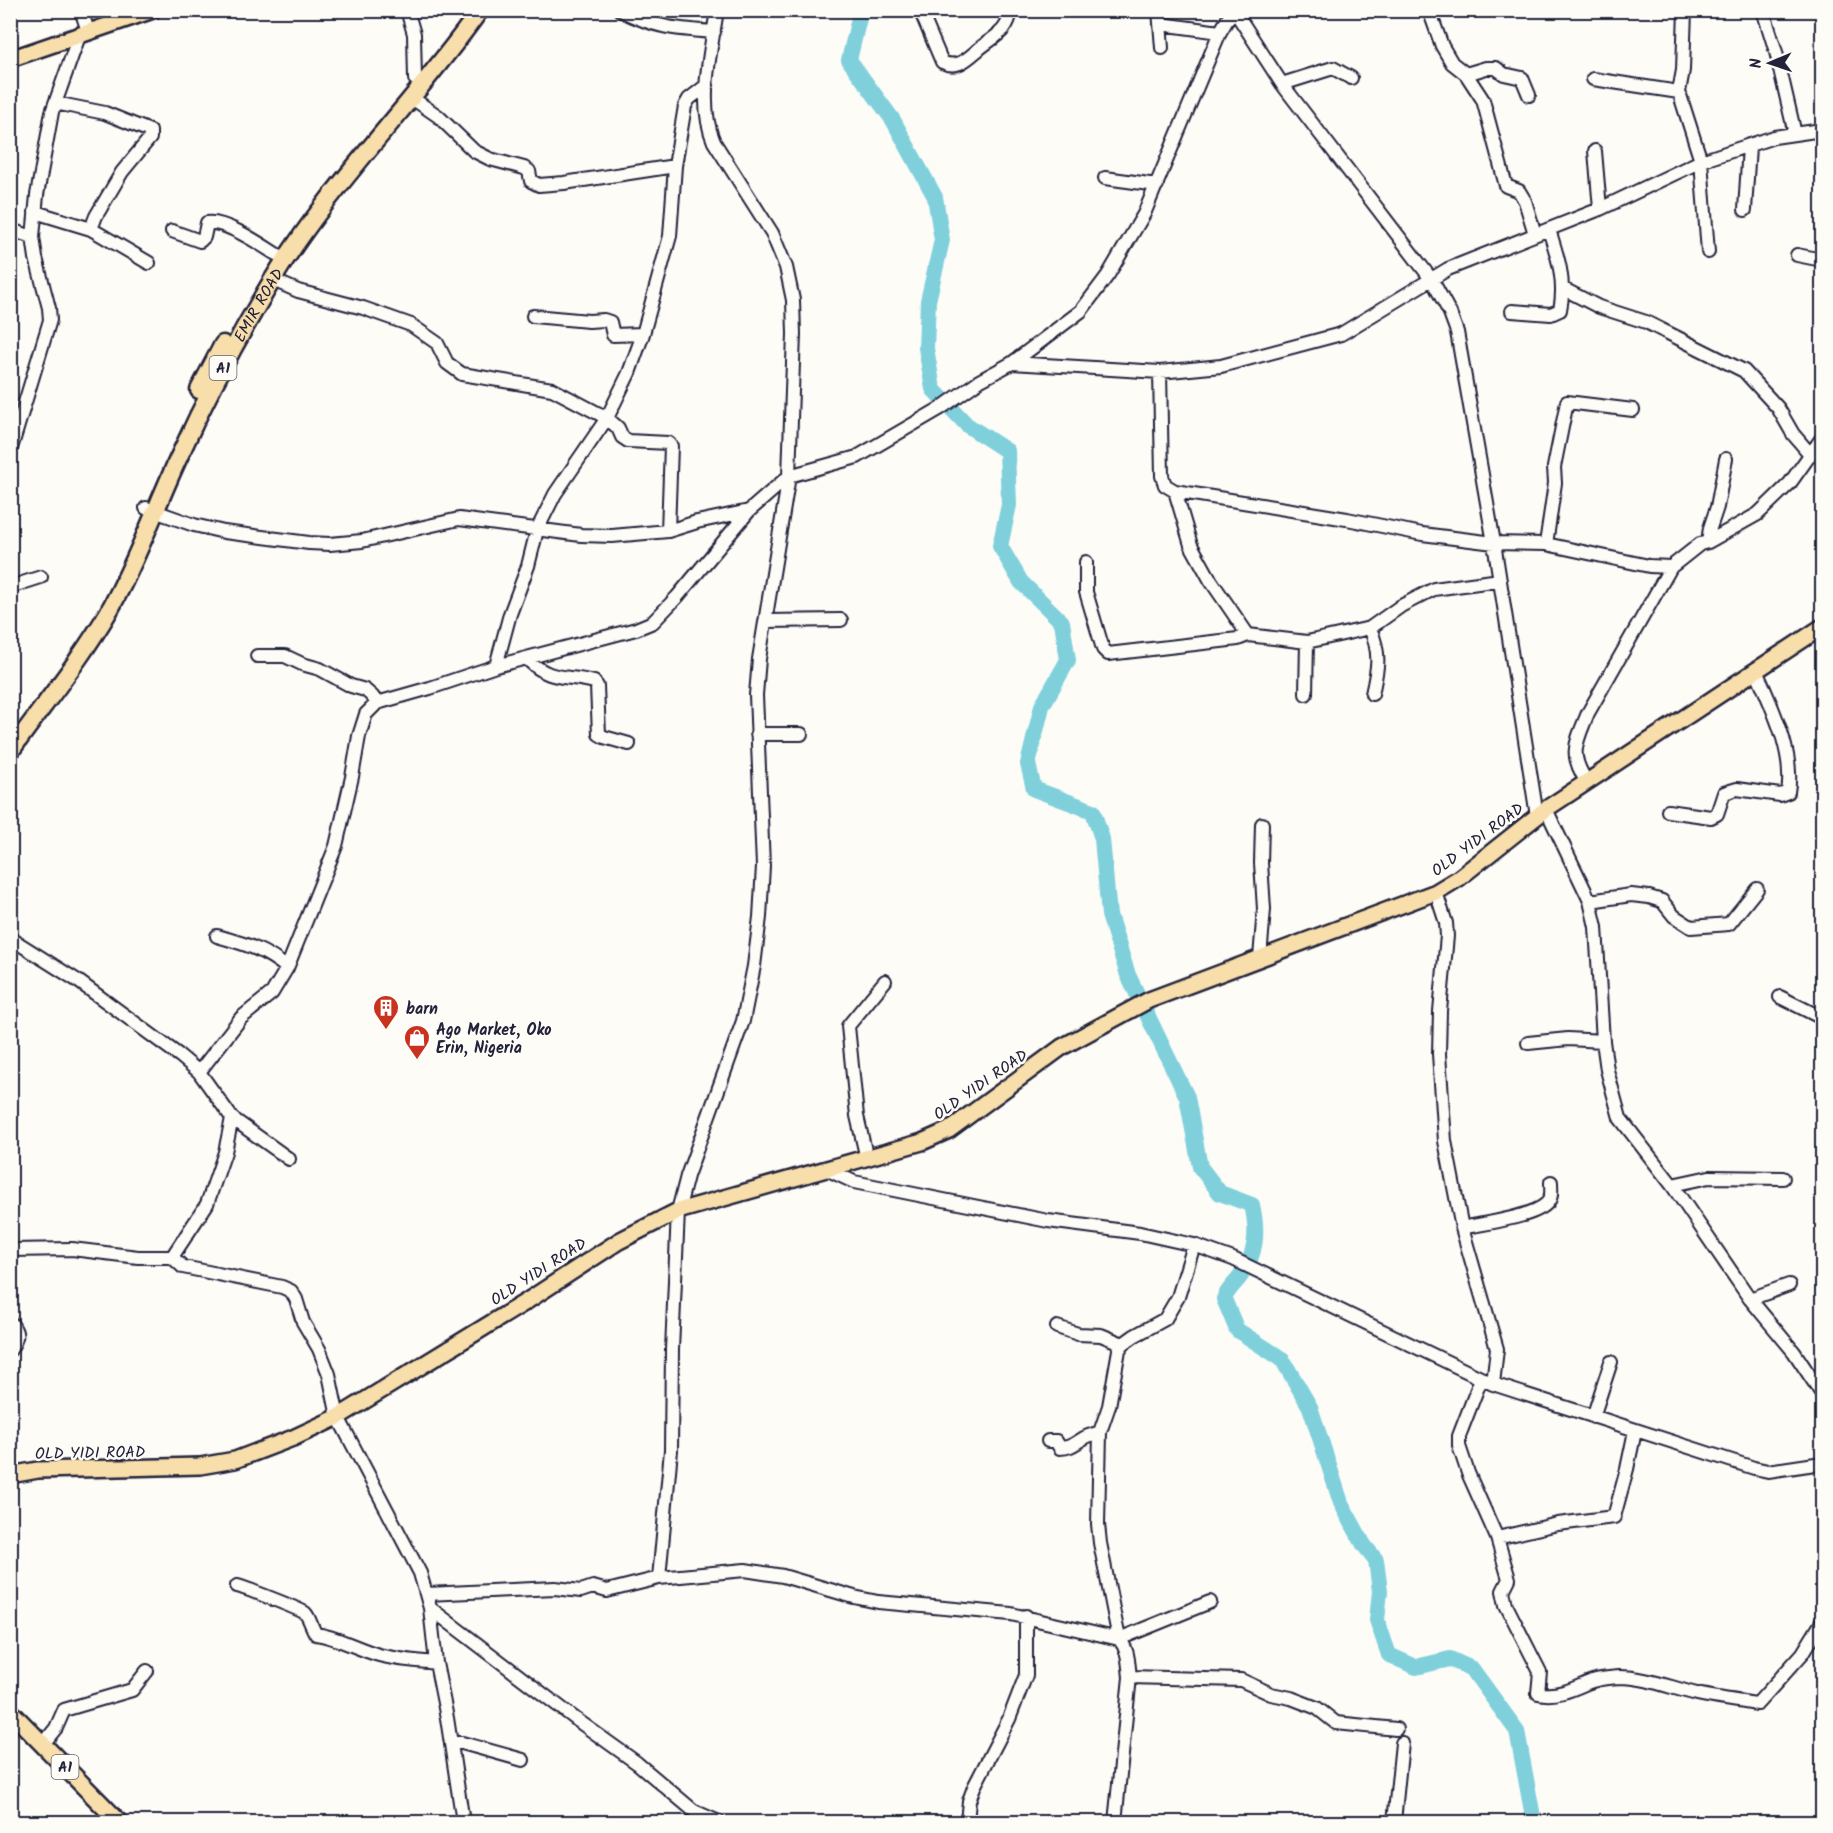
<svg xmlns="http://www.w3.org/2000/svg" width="1833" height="1833" font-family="Kalam,sans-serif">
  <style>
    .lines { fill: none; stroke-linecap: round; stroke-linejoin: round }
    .river { stroke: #80d0dc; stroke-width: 16 }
    .minor-casing { stroke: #22223b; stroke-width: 16 }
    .major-casing { stroke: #22223b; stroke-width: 20 }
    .highway-casing { stroke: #22223b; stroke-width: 21 }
    .minor { stroke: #fdfcf7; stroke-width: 12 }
    .major { stroke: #f8deab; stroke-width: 15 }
    .highway { stroke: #f8deab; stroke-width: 16 }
    .labels { text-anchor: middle; stroke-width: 5; stroke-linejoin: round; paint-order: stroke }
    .shield { fill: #fdfcf7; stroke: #646373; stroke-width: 1.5 }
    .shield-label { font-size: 15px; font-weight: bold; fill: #22223b }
    .street-label { font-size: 16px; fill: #22223b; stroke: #fdfcf7 }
    .poi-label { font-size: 16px; font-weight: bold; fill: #22223b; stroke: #fdfcf7; text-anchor: start }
  </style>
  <rect width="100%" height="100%" fill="#fdfcf7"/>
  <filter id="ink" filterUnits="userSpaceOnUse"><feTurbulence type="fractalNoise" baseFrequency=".0167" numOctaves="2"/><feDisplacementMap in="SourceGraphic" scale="12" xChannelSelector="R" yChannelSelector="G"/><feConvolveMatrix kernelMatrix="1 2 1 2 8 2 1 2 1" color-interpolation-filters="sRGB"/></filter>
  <g filter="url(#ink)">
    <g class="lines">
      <path class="river" d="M861,10l-12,50 44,60 42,77 7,43 -14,61 -2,47 7,41 34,36 40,26 2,54 -9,41 21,36 41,40 6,38 -26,46 -14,58 6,25 59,22 9,28 7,76 19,60 59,122 13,70 20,26 32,12c6,26 5,49 -12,72 -6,8 -12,12 -16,22l13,31 45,29 28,48 31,96 23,42 12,15 4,31 -3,29 12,35 27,12 34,-8 22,10 45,62 17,91"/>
      <defs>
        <path id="minor" d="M81,10l5,15
          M407,10l7,24 1,45
          M620,10c36,18 55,19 94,22
          M920,10l22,52c16,8 26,-4 37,-13 15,-13 29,-16 32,-39
          M1159,10l3,38
          M1234,10l48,74 150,196 18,33 7,19 37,211 43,273
          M1429,10l13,36 10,17 14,11 17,26 23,86 13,5 6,10 10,33
          M1685,10l-2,60 -4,22 22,69 7,91
          M1763,10l13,42 19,82
          M1161,24l59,8
          M1466,74l20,-6h10l8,6 18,4 7,17
          M1593,79l86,13
          M1282,84l51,-16 18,10
          M412,98l26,18 36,35 16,8 34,9 5,3 2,10 8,4 25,-2 111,-17
          M55,103l50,10 45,18v7l-28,34 -26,44 -5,13
          M1595,151l5,58
          M1105,178l52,7
          M1745,210l4,-64
          M35,212l56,17 58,34
          M10,230l23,7
          M172,231l28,10 4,-4 3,-14c18,-3 53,21 69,31
          M1797,255l25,5
          M273,280l25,11 65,17 48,17 26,18 10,20 15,11 90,15 55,29 11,10 4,9 6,4 40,2 3,3 -3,85
          M1562,288l37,19 47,15 98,49 34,37 15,26 17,20
          M1512,311l39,3 9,-4c6,-28 -2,-53 -11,-80
          M533,316l56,5 15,-1 6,2 3,13 30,-1
          M1012,363l148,9 61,-6 120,-32 107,-65 152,-60 101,-48 73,-24 48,-7
          M1160,372l2,104 3,9 10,6 172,28 75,15 72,9 52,1 103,22 22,1 29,-23 8,-2 50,-28 32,-31 32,-45
          M10,452l40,-132 -1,-12 -13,-50 -3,-21 4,-42 15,-83 27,-76
          M1175,491l16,54 20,36 37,54
          M146,508l48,17 30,7 85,11 21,1 32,-3 97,-22 122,16 31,1 56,-5 29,-9 52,-11 40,-35 68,-19 84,-49 38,-27 33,-18 69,-52 27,-36 36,-61 76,-182 13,-22
          M1708,542l2,-14 7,-21 9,-48
          M1546,544l9,-61 -1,-16 13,-65 66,8
          M1086,562v30l17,57 5,5 130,-15 10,-4 59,7 63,-14 31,-22 33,-17 66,-9
          M10,587l31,-10
          M766,621l75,-1
          M1370,628c11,26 8,39 2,66
          M257,656h28l17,8 18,5 31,17 14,4 7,6 5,7
          M527,659c25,24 38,15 67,23l3,4 2,48 5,3 25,7
          M496,666l14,-52 18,-48 9,-36 18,-36 52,-76 22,-45 14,-39 27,-98 5,-70 10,-60 4,-7 18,-14
          M1306,694l1,-52
          M757,734h44
          M1587,782c-19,-28 -11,-39 1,-69l83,-146
          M1546,809l44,92 6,26 7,114 4,29 13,48 52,67 78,114 44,53 28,42
          M1668,811l43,6 6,-3 7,-21 13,-4 43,6 8,-3c7,-40 -17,-86 -32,-122
          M1436,892l10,31 1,13 -7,75 -1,43 6,87 17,87 35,121 -4,35
          M1590,901l41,-6 18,2 13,4 12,15 17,11 38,-3 28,-35
          M217,936c28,8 47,13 70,32
          M10,938l68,43 102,75 19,16 33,46 57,41
          M1260,958l4,-49 -3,-46 1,-39
          M1780,997l42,21
          M1528,1043l40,-4 35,2
          M199,1072l42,-54 31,-25 15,-25 49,-122 16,-69 7,-41 7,-22 11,-11 53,-15 66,-22 140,-37 17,-7 24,-25 72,-86
          M867,1159l-10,-43 -9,-90 37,-45
          M826,1169l28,13 194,39 92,12 54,12 39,14 260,125 261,84 14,3 54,-8
          M1672,1185l37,-8 74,1
          M1462,1228c19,-4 71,-11 84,-24 7,-6 5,-14 5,-22
          M10,1250l62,-1 66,8h34l35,-53 18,-52 7,-34
          M172,1257l11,10 99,20 9,4 5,8 7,23 16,27 10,25 9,43 82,156 10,35 6,55 11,55 16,104
          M1750,1299l39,-14
          M10,1322c10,12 7,16 0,28
          M1057,1327l21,7 23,1 22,9
          M1481,1379l-22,57v10l9,27 29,65 12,41 -6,12 3,14 34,67 -2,21c18,4 33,-3 49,-10 10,-5 21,-5 32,-6 27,0 52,11 78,17 19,4 40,7 60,10l46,-51 19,-31
          M1593,1417l18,-55
          M1048,1441h8l4,7c11,0 15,-5 24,-10 5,-3 11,-4 16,-6
          M1497,1538l61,-14 56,-7 13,-48 8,-38
          M659,1578l12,-128 1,-100 6,-139 9,-35 56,-155 11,-55 6,-49 3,-51 -7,-171 3,-36 30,-183 5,-142 -1,-34 -7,-33 -14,-34 -58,-91c-17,-39 -3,-90 3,-132
          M237,1586c6,1 63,23 68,27 5,5 6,14 11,21 22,3 41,15 63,21 19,5 38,6 57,8
          M427,1594l128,-6 26,3 12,-4 14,4 52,-13 86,-8 38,6 71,21 24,5 133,12 108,25 91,-37
          M430,1608l147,112 60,43 57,48 25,11
          M1130,1677l111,3 30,14 20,4 26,10 19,15 60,6
          M451,1743h11l61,17
          M43,1744l13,-16 8,-18 68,-20 15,-19
          M967,1822l2,-21 5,-14 35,-68 17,-44v-59
          M1115,1822l15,-145c-2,-15 -1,-27 -11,-38l-19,-96 -2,-19 2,-92 9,-26 10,-56 4,-6 11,-8 31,-17 13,-22 16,-52
          M1394,1822l8,-79"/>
        <path id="major" d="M10,59l143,-49
          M10,1475l28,-5 162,-4 35,-6 58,-22 45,-21 186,-114 95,-62 59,-30 244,-69 27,-12 113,-83 87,-47 287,-108 23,-14 87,-69 276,-182"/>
        <g id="highway">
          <path d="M199,390l24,-46"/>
          <path id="s1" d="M10,752c33,-47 70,-91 99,-141 27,-48 46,-102 69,-152 28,-62 60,-122 95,-180 59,-97 142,-177 207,-269"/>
          <path d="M10,1711l109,111"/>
        </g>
      </defs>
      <use href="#minor" class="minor-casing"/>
      <use href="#major" class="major-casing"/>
      <use href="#highway" class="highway-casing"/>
      <use href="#minor" class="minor"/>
      <use href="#major" class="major"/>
      <use href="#highway" class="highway"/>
    </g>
  </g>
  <defs>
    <symbol id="building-pin" viewBox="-11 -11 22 30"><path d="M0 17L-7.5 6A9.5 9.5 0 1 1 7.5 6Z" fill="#c8321e" stroke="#fdfcf7"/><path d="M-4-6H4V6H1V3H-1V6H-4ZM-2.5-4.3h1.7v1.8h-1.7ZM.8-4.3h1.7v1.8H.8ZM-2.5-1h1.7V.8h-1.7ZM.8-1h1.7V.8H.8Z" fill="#fff"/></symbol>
    <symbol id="shop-pin" viewBox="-11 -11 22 30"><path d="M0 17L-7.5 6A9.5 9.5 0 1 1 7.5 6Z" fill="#c8321e" stroke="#fdfcf7"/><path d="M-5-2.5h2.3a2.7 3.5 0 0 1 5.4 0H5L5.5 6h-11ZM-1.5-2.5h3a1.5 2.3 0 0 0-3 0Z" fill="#fff"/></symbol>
  </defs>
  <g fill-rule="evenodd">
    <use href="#building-pin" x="371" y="993" width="30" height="40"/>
    <use href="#shop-pin" x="402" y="1023" width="30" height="40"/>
  </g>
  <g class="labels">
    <g class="shield">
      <rect x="209.5" y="356" width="27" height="24" rx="4.5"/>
      <rect x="51.5" y="1755" width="27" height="24" rx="4.5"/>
    </g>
    <g class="shield-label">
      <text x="223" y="373">A1</text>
      <text x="65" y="1772">A1</text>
    </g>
    <g class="street-label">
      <text dy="6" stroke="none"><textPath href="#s1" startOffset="513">EMIR ROAD</textPath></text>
      <text transform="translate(1477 839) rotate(-37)" y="6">OLD YIDI ROAD</text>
      <text transform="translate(980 1084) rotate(-35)" y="6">OLD YIDI ROAD</text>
      <text transform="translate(538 1271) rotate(-33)" y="6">OLD YIDI ROAD</text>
      <text transform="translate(90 1452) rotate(-1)" y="6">OLD YIDI ROAD</text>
    </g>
    <g class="poi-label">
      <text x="406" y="1014">barn</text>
      <text x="436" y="1035">Ago Market, Oko<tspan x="436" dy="18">Erin, Nigeria</tspan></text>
    </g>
  </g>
  <rect width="1833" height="1833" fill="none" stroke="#fdfcf7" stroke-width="36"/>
  <rect x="18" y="18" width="1797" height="1797" fill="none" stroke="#22223b" stroke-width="2" filter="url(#ink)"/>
  <g transform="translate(1770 63) rotate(268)" stroke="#fdfcf7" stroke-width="4.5" paint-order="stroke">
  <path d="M0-4.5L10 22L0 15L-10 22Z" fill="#22223b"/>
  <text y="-9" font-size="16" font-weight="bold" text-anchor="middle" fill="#22223b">N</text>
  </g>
</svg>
